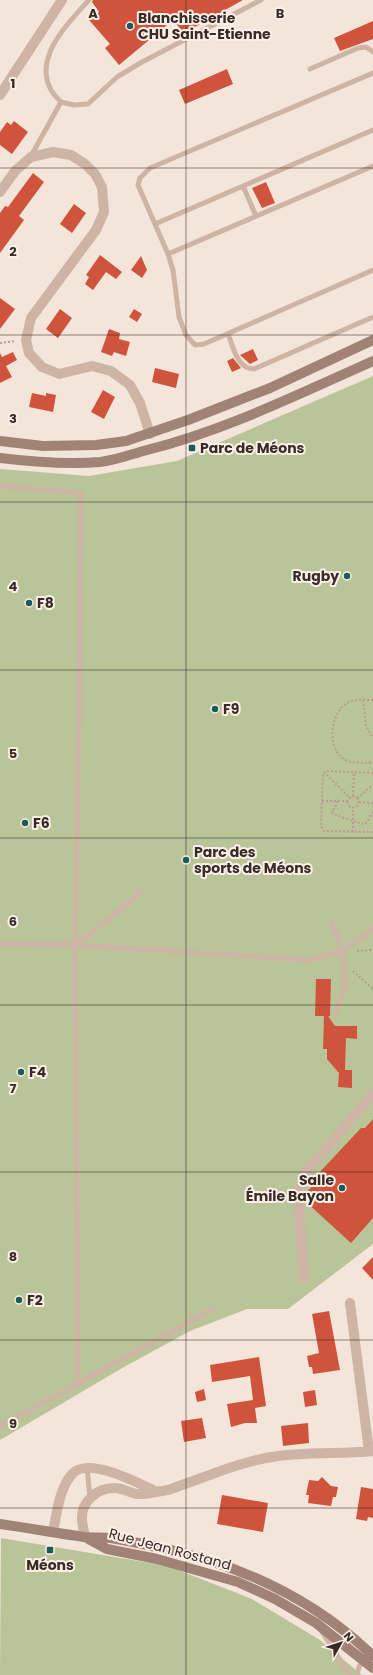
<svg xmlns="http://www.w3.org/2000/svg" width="373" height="1675" font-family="Poppins,sans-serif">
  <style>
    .green { fill: #b9c499 }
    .building { fill: #d0533c }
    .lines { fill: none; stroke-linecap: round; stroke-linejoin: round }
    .path { stroke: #b99d8f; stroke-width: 2; stroke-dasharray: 2 2; stroke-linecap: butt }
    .lane { stroke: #cdb4a5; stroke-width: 5 }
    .street { stroke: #cdb4a5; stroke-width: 10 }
    .secondary { stroke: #a18276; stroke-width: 10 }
    .grid { fill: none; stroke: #382b27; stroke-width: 1; stroke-opacity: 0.55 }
    .poi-dot { fill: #195d5b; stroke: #fbf0e7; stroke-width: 1.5 }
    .labels { text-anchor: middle; stroke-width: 4; stroke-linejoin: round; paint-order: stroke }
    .poi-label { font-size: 14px; font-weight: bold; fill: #382b27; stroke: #fbf0e7; text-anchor: start }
    .street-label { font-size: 14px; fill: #382b27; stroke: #fbf0e7 }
    .grid-label { font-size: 13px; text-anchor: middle; font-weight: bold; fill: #382b27; stroke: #fbf0e7; stroke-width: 4; stroke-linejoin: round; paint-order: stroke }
  </style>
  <rect width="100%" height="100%" fill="#f4e5da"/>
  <path class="green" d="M373,376v868l-85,65h-41l-57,22 -66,36 -124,73v-971l89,7 88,-15z
    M1,1538l167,28 84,33 68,41 42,35h-362z"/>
  <path class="building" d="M93,0h150l-59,33 -11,-13 -54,45 -14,-17 5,-4 -21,-24 10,-8 -7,-10z
    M373,21v18l-33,12 -6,-13z
    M227,69l6,15 -48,20 -6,-14z
    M14,121l14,11 -16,22 -12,-9v-13l7,-10 4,3z
    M33,173l11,9 -25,34 5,4 -24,33v-40l5,-7 3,1z
    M266,182l9,21 -13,5 -10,-20z
    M74,204l12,9 -14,20 -12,-9z
    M100,255l22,17 -6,7 -10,-7 -13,18 -8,-6 4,-7 -3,-2z
    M141,256l6,14 -5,8 -11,-8z
    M0,298l15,11 -15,20z
    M60,309l12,9 -14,20 -12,-9z
    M134,309l8,5 -5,8 -8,-5z
    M109,329l11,4 -1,6 11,3 -4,14 -12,-4 -2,4 -11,-4z
    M253,349l5,11 -8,4 -10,-9z
    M13,352l4,8 -11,6 6,11 -12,6v-30l2,4z
    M233,358l8,10 -9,4 -5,-11z
    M155,368l24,6 -3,14 -24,-6z
    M103,390l12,7 -11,22 -13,-7z
    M32,393l14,3v-3l10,2 -3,17 -24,-5z
    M316,979h15l-1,37h-2l7,10h22v13l-11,-1 -1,32h7v18l-14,-1 1,-14 -12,-14v-10h-4l1,-33h-9z
    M373,1119v99l-22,25 -46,-42v-7l14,-15 -1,-5 43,-46h4z
    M373,1257v23l-11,-12z
    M329,1311l11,59 -27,4 -1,-7h-3l-2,-11 12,-3 -7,-39z
    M259,1357l7,49 -11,2 2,15h-12l-14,4 -4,-23 26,-4 -3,-24 -38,6 -2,-17z
    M204,1389l2,11 -9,2 -2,-10z
    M315,1390l2,15 -12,2 -2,-15z
    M202,1418l4,20 -22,4 -3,-21z
    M308,1423l1,20 -26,3 -2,-20z
    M322,1477l9,9 7,1 -2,10h-3l-2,9 -23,-3 1,-8h-3l3,-15 9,1z
    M361,1487l12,2v29l-5,-1 -1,4 -11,-2z
    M222,1495l46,8 -5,29 -46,-8z"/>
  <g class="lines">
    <path class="path" d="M0,343l15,-2
      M363,700l3,26 7,12
      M373,700c-8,0 -17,-1 -24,2 -21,11 -23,51 -1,59 7,3 18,1 25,2
      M324,772l26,26
      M373,773l-47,-2 -3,3 -2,52 3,5 49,1
      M353,796l1,-24
      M347.5 802a5.5 5.5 0 1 1 11 0a5.5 5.5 0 1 1-11 0Z
      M357,798l16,-13
      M322,801h26
      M337,801l-1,4 -4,7c4,4 26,11 32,12l2,-1 7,-11
      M359,802l14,1
      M353,832v-25
      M357,951l16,-1
      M353,971l20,18"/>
    <path class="lane" d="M310,69l48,-21 8,-1 7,5
      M373,73l-223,95 -10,10 -2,7 30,69 5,16 6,47 7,18 9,10 9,-1 169,-74
      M61,102l13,3 14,-1 29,-27 25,-15 119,-62
      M31,156l30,-54c-3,-3 -7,-7 -10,-12 -18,-33 17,-67 38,-90
      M243,186l13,30
      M155,224l218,-94
      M168,254l205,-88
      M228,334c5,12 9,35 26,35l119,-52
      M0,486l81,7 -2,223 -4,229
      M331,922l12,29 2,33 -9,29
      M0,944l75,1 235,15 33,-9 30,-23
      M75,1385l139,-77
      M0,1426l75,-41 3,-14 -3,-426 56,-44 10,-11
      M87,1468l3,29
      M322,1632l28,43
      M357,1675l2,-8 5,-7"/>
    <path class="street" d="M0,95l62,-95
      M0,192l15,-21 16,-14 22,-5 18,3 14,9 10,10 7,13 2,25 -8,18 -65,88 -5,22 3,13 13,14 17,7 33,-8 19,5 19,14 10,18 10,31
      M304,1278l-6,-82 6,-22 69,-80
      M350,1303l19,148
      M53,1532c4,-19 6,-43 19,-58 16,-18 66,9 83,17
      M85,1537c-1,-6 -3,-12 -3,-18 -1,-17 15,-31 32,-31 7,-1 15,5 23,6 11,1 21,-3 31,-4 36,-12 72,-29 110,-34 32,-4 64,-2 95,-5"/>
    <path class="secondary" d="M0,441l43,5 53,-1 30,-4 62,-21 82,-32 103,-48
      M0,458c33,4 66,7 100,4 16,-2 32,-8 47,-12 79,-20 152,-56 226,-89
      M0,1524c28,4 56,9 84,13 9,1 18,0 27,1 12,2 24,4 36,7 84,16 164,51 226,111
      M87,1538l20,11 50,10 81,23 37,17 41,24 57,45"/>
  </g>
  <path class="grid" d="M186,0v1675M0,168h373M0,335h373M0,502h373M0,670h373M0,838h373M0,1005h373M0,1172h373M0,1340h373M0,1508h373"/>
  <g class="poi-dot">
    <circle cx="130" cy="26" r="4"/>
    <rect x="188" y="444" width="8" height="8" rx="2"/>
    <circle cx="347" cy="576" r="4"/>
    <circle cx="29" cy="603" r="4"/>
    <circle cx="215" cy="709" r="4"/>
    <circle cx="25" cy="823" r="4"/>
    <circle cx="186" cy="860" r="4"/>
    <circle cx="21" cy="1072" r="4"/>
    <circle cx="342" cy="1188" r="4"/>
    <circle cx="19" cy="1300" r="4"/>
    <rect x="46" y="1546" width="8" height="8" rx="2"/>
  </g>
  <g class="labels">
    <g class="poi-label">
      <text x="138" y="23">Blanchisserie<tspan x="138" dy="16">CHU Saint-Etienne</tspan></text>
      <text x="200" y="453">Parc de Méons</text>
      <text x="339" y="581" text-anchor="end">Rugby</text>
      <text x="37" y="608">F8</text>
      <text x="223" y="714">F9</text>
      <text x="33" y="828">F6</text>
      <text x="194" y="857">Parc des<tspan x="194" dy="16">sports de Méons</tspan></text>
      <text x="29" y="1077">F4</text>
      <text x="334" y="1185" text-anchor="end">Salle<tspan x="334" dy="16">Émile Bayon</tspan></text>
      <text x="27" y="1305">F2</text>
      <text x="50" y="1570" text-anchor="middle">Méons</text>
    </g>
    <g class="street-label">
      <text transform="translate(170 1549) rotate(15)" y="5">Rue Jean Rostand</text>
    </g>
  </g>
  <g class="grid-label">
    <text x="93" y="18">A</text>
    <text x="280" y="18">B</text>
    <text x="13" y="88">1</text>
    <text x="13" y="256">2</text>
    <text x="13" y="423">3</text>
    <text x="13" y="591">4</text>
    <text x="13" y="758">5</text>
    <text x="13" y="926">6</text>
    <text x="13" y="1093">7</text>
    <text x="13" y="1261">8</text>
    <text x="13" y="1428">9</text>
  </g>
  <g transform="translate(341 1643) rotate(51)" stroke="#fbf0e7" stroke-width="3" paint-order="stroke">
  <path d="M0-3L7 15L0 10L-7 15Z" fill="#382b27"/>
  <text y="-6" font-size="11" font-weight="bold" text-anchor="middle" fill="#382b27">N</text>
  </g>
</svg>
